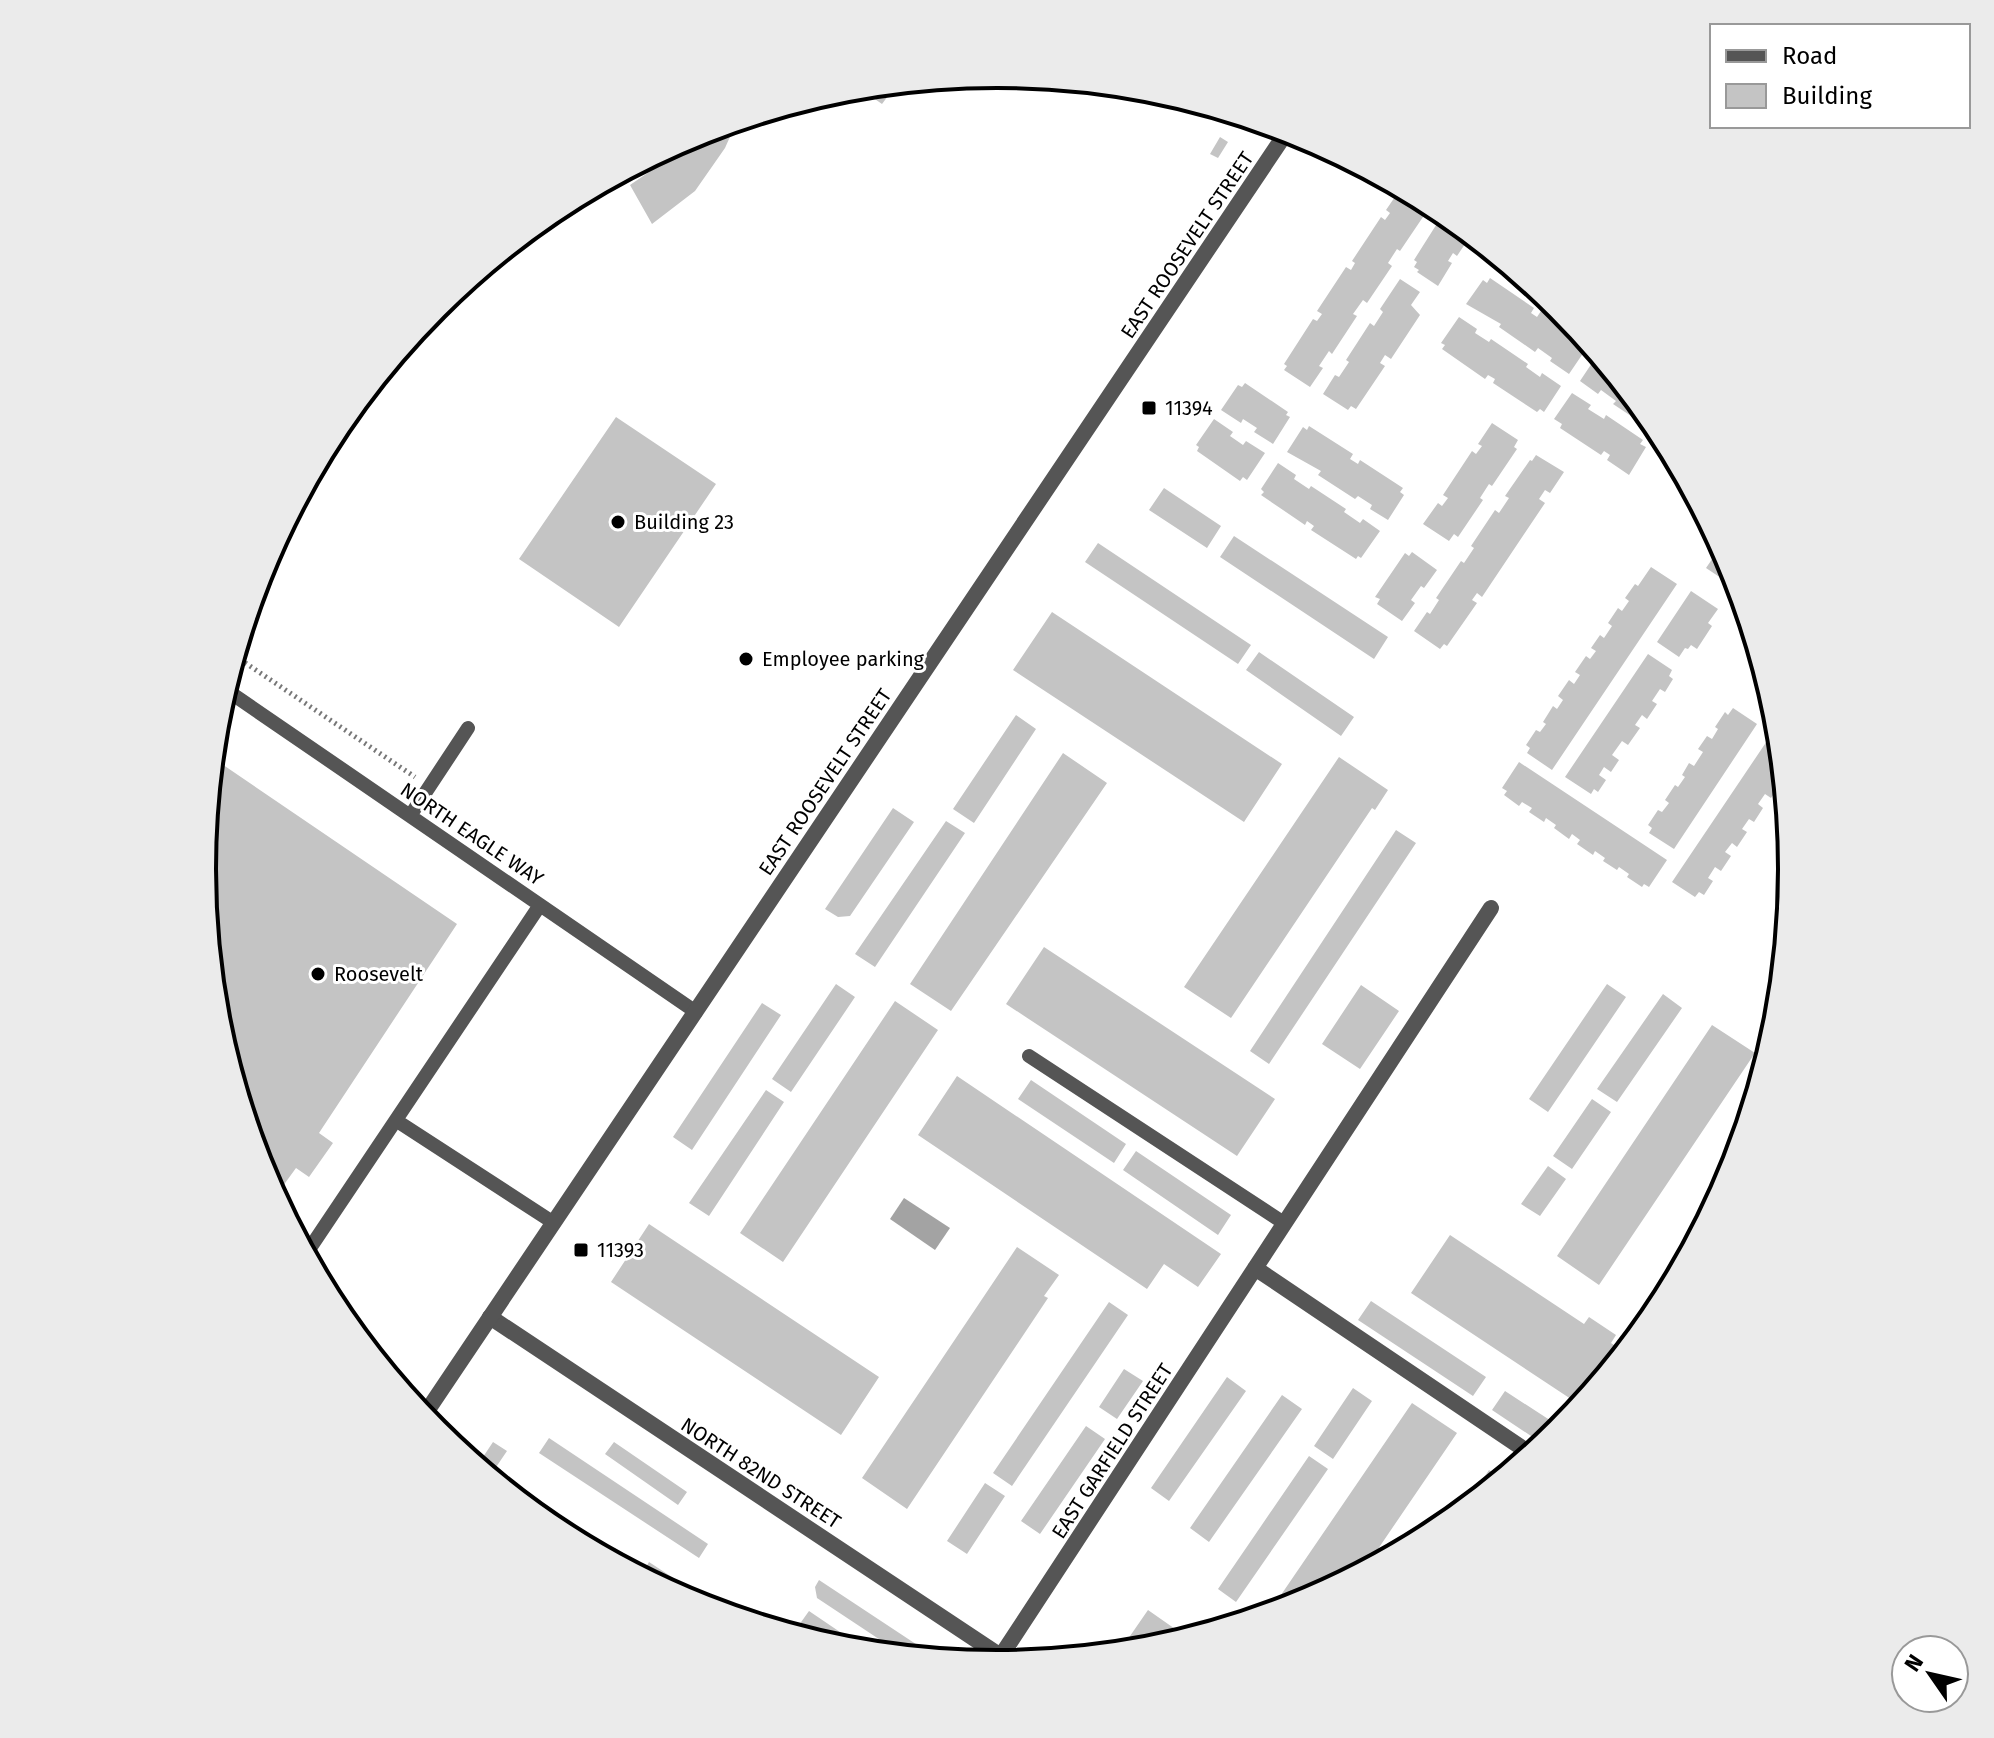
<svg xmlns="http://www.w3.org/2000/svg" width="1994" height="1738" viewBox="0 0 1994 1738" font-family="'Fira Sans',sans-serif">
<rect width="100%" height="100%" fill="#fff"/>
<!-- water -->
<path fill="#a3a3a3" d="M904,1198L950,1228L935,1250L890,1219Z"/>
<!-- building -->
<path fill="#c4c4c4" d="M897,84L882,104L859,88Z
M737,121L725,148L695,191L652,224L630,185L652,170L675,144L693,134Z
M1220,137L1228,142L1218,158L1210,154Z
M1401,188L1420,199L1418,204L1424,208L1422,212L1425,214L1400,251L1397,249L1388,263L1392,266L1367,303L1363,300L1353,314L1357,316L1332,354L1329,351L1319,366L1323,368L1310,387L1284,370L1287,366L1284,364L1313,319L1317,321L1322,314L1317,311L1346,267L1351,270L1355,263L1352,261L1381,217L1385,220L1390,213L1386,210Z
M1444,218L1471,235L1457,256L1453,253L1448,261L1452,263L1438,286L1417,272L1419,270L1414,267L1417,262L1414,260L1438,222L1440,224Z
M1490,278L1534,308L1531,313L1537,317L1541,311L1584,342L1581,346L1586,349L1569,374L1550,361L1552,358L1538,348L1535,352L1499,327L1501,324L1466,304L1483,280L1487,283Z
M1400,279L1420,292L1411,305L1420,315L1391,359L1385,355L1380,363L1385,366L1356,409L1351,406L1348,410L1323,394L1335,375L1339,377L1349,362L1346,360L1370,323L1374,326L1383,312L1380,309Z
M1459,317L1477,329L1475,333L1489,342L1491,339L1528,364L1526,367L1540,377L1542,373L1561,386L1544,412L1540,409L1537,412L1493,383L1495,379L1488,375L1485,379L1442,349L1445,345L1441,343Z
M1596,357L1601,358L1659,430L1651,425L1649,428L1613,404L1616,401L1601,390L1598,394L1580,381Z
M1245,383L1288,412L1286,415L1290,417L1273,444L1254,432L1257,428L1243,419L1241,423L1221,410L1238,385L1242,387Z
M1572,393L1591,405L1588,409L1604,419L1606,415L1643,440L1640,444L1646,447L1629,475L1607,460L1610,455L1604,451L1601,455L1560,428L1562,424L1554,419Z
M616,417L716,484L619,627L519,559Z
M1214,419L1233,432L1230,436L1243,445L1246,441L1265,453L1247,480L1243,477L1240,481L1197,451L1199,447L1196,445Z
M1492,423L1518,440L1514,447L1517,449L1492,486L1489,484L1480,498L1483,500L1458,537L1454,534L1449,541L1423,524L1438,503L1442,506L1448,498L1443,495L1472,451L1476,454L1482,446L1478,444Z
M1309,426L1353,454L1350,459L1358,464L1360,460L1403,488L1400,492L1404,495L1388,520L1370,509L1372,505L1358,496L1355,499L1318,475L1321,471L1287,452L1303,427L1307,430Z
M1536,455L1564,472L1550,493L1545,490L1539,499L1545,503L1482,597L1477,593L1472,600L1477,603L1447,646L1444,644L1440,649L1414,631L1427,612L1430,614L1439,600L1436,598L1461,561L1464,563L1474,548L1471,546L1495,510L1499,513L1509,498L1505,496L1530,460L1532,461Z
M1278,463L1296,475L1294,479L1309,489L1311,486L1346,509L1344,512L1360,523L1363,519L1380,531L1361,558L1358,556L1356,559L1311,530L1314,526L1307,521L1305,525L1261,495L1264,492L1261,489Z
M1164,488L1221,526L1207,548L1149,510Z
M1234,536L1388,637L1374,659L1220,557Z
M1098,543L1251,645L1238,664L1085,562Z
M1721,546L1732,565L1739,590L1706,568Z
M1412,552L1437,570L1424,588L1421,586L1411,600L1415,603L1402,621L1377,604L1380,599L1375,597L1405,553L1409,556Z
M1651,567L1677,584L1552,770L1527,753L1530,748L1526,745L1536,730L1540,732L1546,724L1543,722L1553,706L1557,709L1563,700L1558,696L1569,680L1574,684L1580,675L1575,672L1586,656L1590,659L1596,651L1591,648L1600,635L1604,638L1612,626L1608,623L1618,608L1622,611L1629,601L1625,598L1635,584L1638,586Z
M1691,591L1718,609L1708,623L1712,626L1697,649L1691,645L1688,649L1685,648L1679,657L1657,642Z
M1052,612L1282,764L1244,822L1013,670Z
M1259,652L1354,717L1341,736L1246,670Z
M1648,654L1672,670L1669,676L1673,679L1665,692L1660,689L1652,701L1657,704L1647,719L1642,715L1635,725L1640,728L1628,745L1622,741L1612,755L1619,760L1611,772L1604,767L1599,775L1606,780L1598,792L1594,789L1591,794L1565,777Z
M1733,708L1757,724L1674,849L1649,833L1652,828L1648,825L1658,810L1662,812L1669,803L1665,800L1675,785L1678,787L1685,777L1682,775L1689,763L1694,766L1703,752L1698,749L1707,736L1712,739L1718,729L1715,727L1725,712L1728,715Z
M1016,715L1036,729L974,823L953,809Z
M1771,735L1779,741L1782,772L1775,779L1781,783L1771,798L1765,794L1758,804L1763,808L1754,822L1749,819L1742,829L1747,832L1737,847L1732,843L1725,852L1731,856L1721,871L1715,867L1708,878L1713,881L1704,895L1699,892L1695,897L1672,882Z
M1063,753L1107,783L951,1011L910,984Z
M1339,757L1388,790L1375,810L1372,808L1231,1018L1184,987Z
M213,758L457,924L319,1133L333,1143L309,1177L296,1168L275,1197L262,1173L217,1024L202,869Z
M1519,762L1667,860L1649,887L1644,884L1642,887L1627,877L1629,874L1619,867L1617,870L1603,861L1605,858L1595,851L1593,855L1577,844L1580,840L1572,834L1569,839L1554,828L1556,825L1546,818L1544,822L1529,812L1532,808L1522,802L1519,806L1504,795L1507,791L1502,788Z
M893,808L914,822L850,916L838,917L825,909Z
M946,821L965,833L875,967L855,954Z
M1396,830L1416,843L1269,1064L1250,1051Z
M1044,947L1275,1099L1237,1156L1006,1004Z
M836,984L855,997L791,1092L772,1079Z
M1607,984L1626,997L1548,1112L1529,1099Z
M1361,985L1399,1011L1360,1069L1322,1044Z
M1663,994L1682,1008L1617,1102L1597,1089Z
M895,1001L938,1030L783,1262L740,1233Z
M762,1003L781,1015L692,1150L673,1137Z
M1712,1025L1755,1053L1599,1285L1557,1256Z
M957,1076L1221,1254L1198,1287L1164,1264L1147,1289L918,1135Z
M1031,1080L1126,1144L1114,1163L1018,1099Z
M766,1090L784,1102L709,1216L689,1203Z
M1592,1099L1611,1112L1572,1169L1553,1156Z
M1136,1151L1231,1215L1218,1235L1123,1170Z
M1548,1166L1566,1179L1540,1216L1521,1204Z
M649,1224L879,1377L841,1435L611,1282Z
M1450,1235L1584,1324L1589,1317L1616,1335L1611,1343L1624,1352L1580,1405L1411,1293Z
M1017,1247L1059,1275L1044,1296L1048,1298L907,1509L862,1478Z
M1371,1301L1486,1377L1473,1396L1358,1320Z
M1109,1302L1128,1315L1012,1486L993,1473Z
M1124,1369L1143,1381L1117,1419L1099,1407Z
M1227,1377L1246,1391L1169,1501L1151,1488Z
M1353,1388L1372,1401L1333,1459L1314,1446Z
M1505,1391L1562,1428L1543,1444L1492,1410Z
M1282,1395L1302,1409L1209,1542L1190,1528Z
M1412,1403L1457,1433L1363,1571L1301,1604L1268,1614Z
M1086,1426L1105,1439L1040,1534L1021,1521Z
M549,1438L708,1544L699,1558L539,1453Z
M493,1442L507,1451L490,1476L477,1466Z
M614,1442L687,1492L678,1505L605,1454Z
M1309,1456L1328,1469L1236,1602L1218,1589Z
M1489,1470L1501,1479L1464,1509H1463Z
M985,1483L1005,1496L967,1554L947,1541Z
M649,1562L696,1593L690,1602L641,1576Z
M819,1580L937,1658L903,1655L817,1598L815,1587Z
M1148,1610L1188,1638L1152,1649L1119,1652Z
M809,1611L868,1651L829,1645L799,1625Z"/>
<g fill="none" stroke-linecap="round" stroke-linejoin="round">
<!-- path -->
<path stroke="#777" stroke-width="5" stroke-dasharray="2 4" stroke-linecap="butt" d="M235,656L415,777"/>
<!-- service -->
<path stroke="#555" stroke-width="14" d="M225,689L696,1012
M410,816L468,728
M1029,1056L1284,1223
M397,1121L554,1223
M306,1254L540,905"/>
<!-- minor -->
<path stroke="#555" stroke-width="16" d="M1255,1268L1531,1454
M490,1317L1011,1663
M1001,1656L1491,908"/>
<!-- tertiary -->
<path stroke="#555" stroke-width="16" d="M423,1417L1288,130"/>
</g>
<!-- markers -->
<g fill="#000" stroke="#fff" stroke-width="3">
<rect x="1141" y="400" width="16" height="16" rx="4"/>
<circle cx="618" cy="522" r="8"/>
<circle cx="746" cy="659" r="8"/>
<circle cx="318" cy="974" r="8"/>
<rect x="573" y="1242" width="16" height="16" rx="4"/>
</g>
<g text-anchor="middle" stroke-width="6" stroke-linejoin="round" paint-order="stroke">
<!-- street labels -->
<g font-size="20" fill="#000" stroke="#fff">
<text transform="translate(1187 245) rotate(-56)" y="7">EAST ROOSEVELT STREET</text>
<text transform="translate(825 782) rotate(-56)" y="7">EAST ROOSEVELT STREET</text>
<text transform="translate(472 834) rotate(34)" y="7">NORTH EAGLE WAY</text>
<text transform="translate(1112 1451) rotate(-57)" y="7">EAST GARFIELD STREET</text>
<text transform="translate(761 1473) rotate(33)" y="7">NORTH 82ND STREET</text>
</g>
<!-- poi labels -->
<g font-size="20" fill="#000" stroke="#fff" text-anchor="start">
<text x="1165" y="415">11394</text>
<text x="634" y="529">Building 23</text>
<text x="762" y="666">Employee parking</text>
<text x="334" y="981">Roosevelt</text>
<text x="597" y="1257">11393</text>
</g>
</g>
<!-- crop -->
<path d="M0 0H1994V1738H0ZM216 869a781 781 0 1 1 1562 0a781 781 0 1 1-1562 0Z" fill="#ebebeb" fill-rule="evenodd"/>
<path fill="none" stroke="#000" stroke-width="4" d="M216 869a781 781 0 1 1 1562 0a781 781 0 1 1-1562 0Z"/>
<!-- legend -->
<rect x="1710" y="24" width="260" height="104" fill="#ffffff" stroke="#999999" stroke-width="2"/>
<rect x="1726" y="50" width="40" height="12" fill="#555555" stroke="#999999" stroke-width="2"/>
<text x="1782" y="64" font-size="24" fill="#000000">Road</text>
<rect x="1726" y="84" width="40" height="24" fill="#c4c4c4" stroke="#999999" stroke-width="2"/>
<text x="1782" y="104" font-size="24" fill="#000000">Building</text>
<!-- north arrow -->
<g transform="translate(1930 1674) rotate(304)"><circle r="38" fill="#ffffff" stroke="#999999" stroke-width="2"/>
<path d="M0-6L14 30L0 20L-14 30Z" fill="#000000"/>
<text y="-12" font-size="22" font-weight="bold" text-anchor="middle" fill="#000000">N</text>
</g>
</svg>
